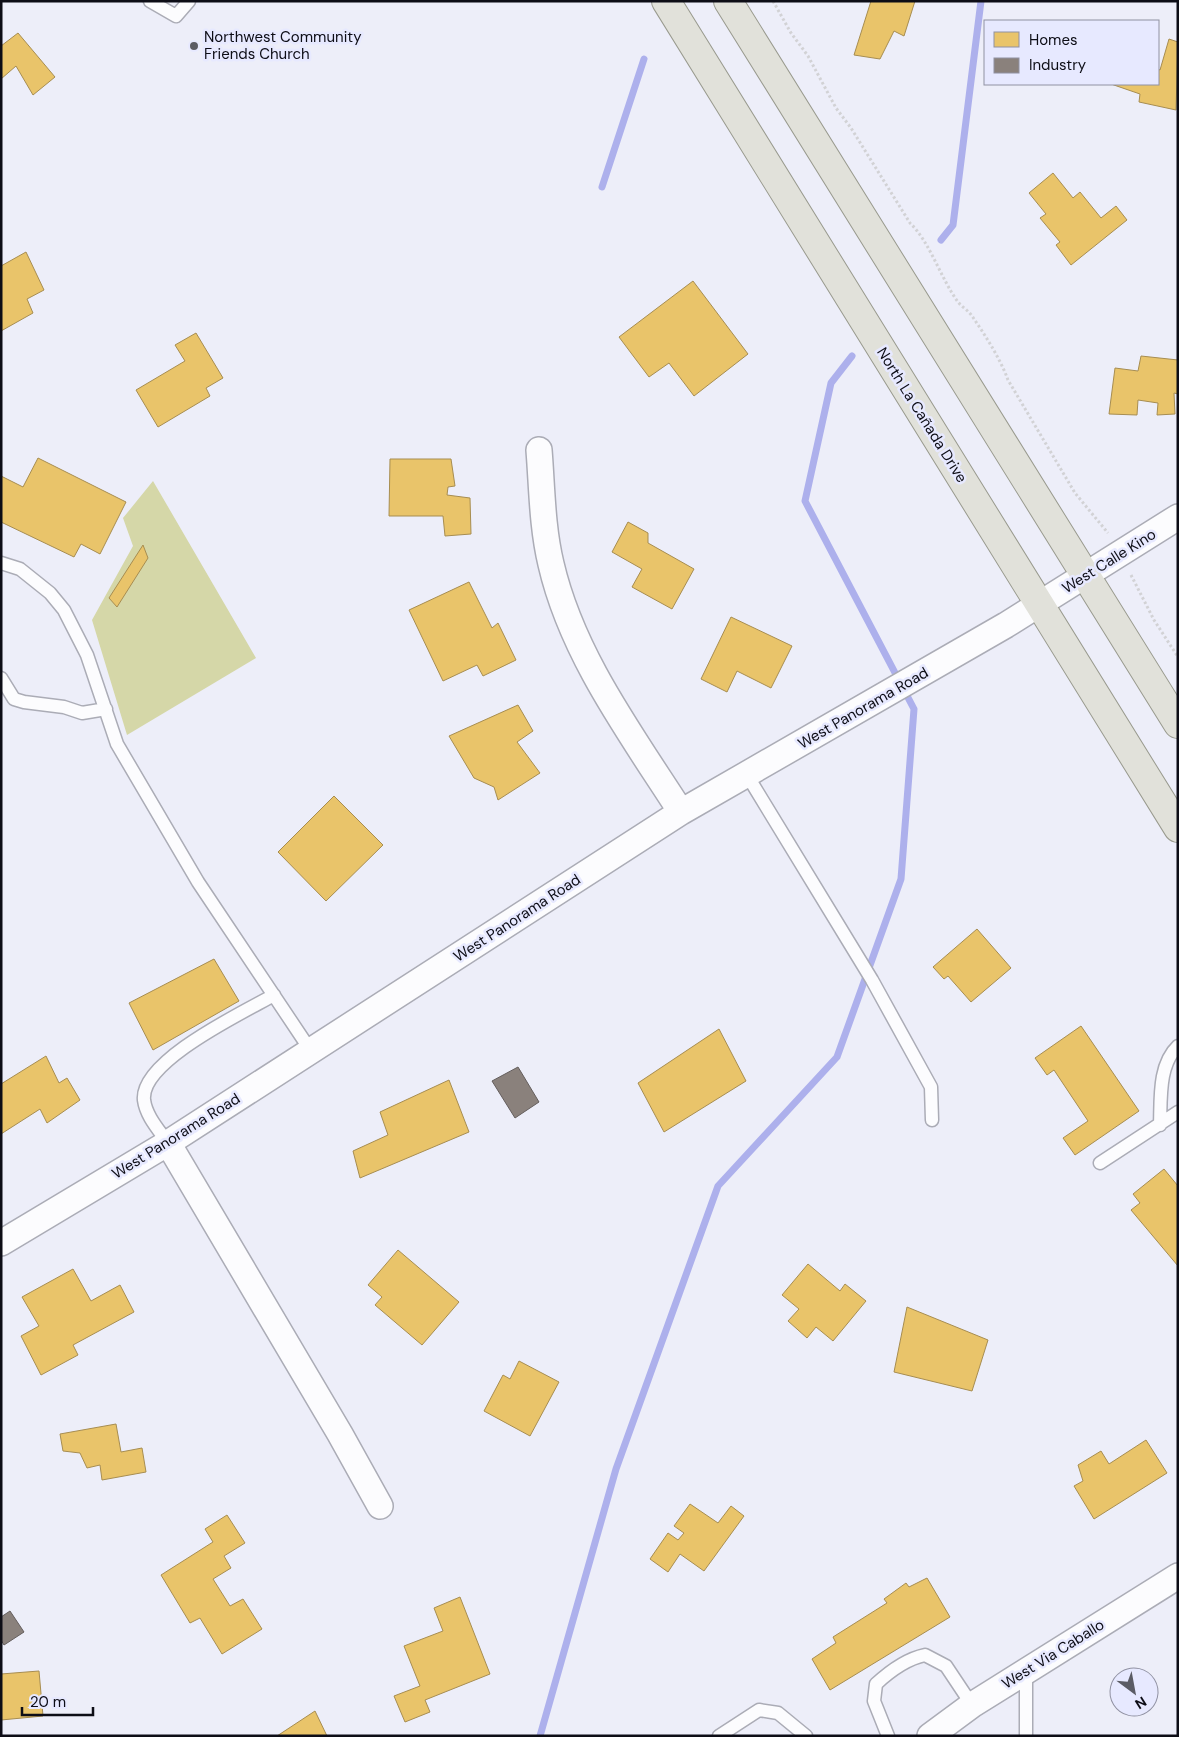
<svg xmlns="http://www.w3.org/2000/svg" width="1179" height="1737" viewBox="0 0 1179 1737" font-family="'DM Sans',sans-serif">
<rect width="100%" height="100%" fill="#edeef9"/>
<!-- pitch -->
<path fill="#d5d7a8" d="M153,481L256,658L127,735L92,620L133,546L123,518Z"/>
<!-- homes -->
<path fill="#e9c46a" stroke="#a78d51" d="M871,1H915L904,36L894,31L880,59L854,55Z
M18,33L55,77L33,95L16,66L1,79V46Z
M1169,39L1178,42L1176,110L1139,102L1140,94L1111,84H1158V69L1160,70Z
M1053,173L1073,198L1080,192L1101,218L1116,206L1127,220L1071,265L1056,245L1060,242L1040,218L1046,214L1029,193Z
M26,252L44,290L27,299L33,313L1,331V266Z
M693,281L748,354L694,396L669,363L649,377L619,337Z
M196,333L223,378L206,388L210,396L158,427L136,390L185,361L175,345Z
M1141,356L1178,360V394L1174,393L1175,414L1157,415L1158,403L1138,400L1137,415L1109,414L1115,368L1138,371Z
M38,458L126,502L100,554L81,544L74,557L1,522V476L23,487Z
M390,459H451L455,486L448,487L447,495L470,498L471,534L445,536L443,516H389Z
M628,522L648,533V543L694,569L672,609L632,587L642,569L612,552Z
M143,545L148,558L117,607L109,598Z
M469,582L492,628L498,623L516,660L483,676L477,665L443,681L409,610Z
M731,617L792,646L771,688L737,671L727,692L701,679Z
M518,705L533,731L517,742L540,773L498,800L494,787L474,778L449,736Z
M334,796L383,845L326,901L278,852Z
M977,929L1011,968L971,1002L948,976L944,979L933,967Z
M214,959L239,1001L153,1050L129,1003Z
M1081,1026L1139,1111L1075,1155L1063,1138L1088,1121L1054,1070L1047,1075L1035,1058Z
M719,1029L746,1081L664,1132L638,1083Z
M46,1056L59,1083L67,1078L80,1100L47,1123L40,1109L1,1134V1084Z
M449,1080L469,1132L360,1178L353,1151L388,1135L380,1112Z
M1164,1169L1178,1186V1266L1131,1210L1140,1203L1133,1194Z
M398,1250L459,1302L422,1345L375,1305L382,1297L368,1285Z
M808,1264L840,1291L845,1284L866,1301L833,1341L816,1327L807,1338L788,1321L799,1309L782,1295Z
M73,1269L91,1301L120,1285L134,1312L73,1345L78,1355L41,1375L21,1336L39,1326L22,1297Z
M907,1307L988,1340L972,1391L894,1372Z
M519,1361L559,1382L530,1436L484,1411L503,1375L510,1379Z
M116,1424L121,1452L142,1448L146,1472L102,1480L100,1465L87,1468L80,1453L63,1451L60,1434Z
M1146,1440L1167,1473L1094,1519L1074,1486L1083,1481L1078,1465L1101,1451L1109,1464Z
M690,1504L718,1523L731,1506L744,1516L704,1571L680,1554L668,1572L650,1559L668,1533L678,1540L684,1533L674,1526Z
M227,1515L245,1543L224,1556L231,1568L213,1579L230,1606L243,1599L262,1629L222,1654L200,1618L190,1623L161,1575L213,1542L205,1529Z
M927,1578L950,1617L830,1690L812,1659L836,1643L833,1637L887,1603L884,1599L906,1583L909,1587Z
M460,1597L490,1674L425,1700L430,1712L405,1722L394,1696L420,1686L404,1646L443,1631L434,1608Z
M39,1671L43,1716L1,1720V1674Z
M315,1711L327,1736H277Z"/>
<!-- industry -->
<path fill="#8a817c" stroke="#645e5d" d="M518,1067L539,1102L515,1118L492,1081Z
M10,1611L24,1632L4,1645L1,1640V1617Z"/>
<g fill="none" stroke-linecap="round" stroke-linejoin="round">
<!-- stream -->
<path stroke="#adb0ec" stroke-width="7" d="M602,187L644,59
M941,240L953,225L981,1
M540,1736L616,1469L718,1186L837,1057L901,879L914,709L805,501L831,383L852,356"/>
<!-- lane casing -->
<g stroke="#abacb6" stroke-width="15">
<path id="lane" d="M150,1L176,16L189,1
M1,563L20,569L50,593L64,610L87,655L117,744L198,882L311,1051
M1,678L14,699L24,702L64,707L82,713L106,709
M747,775L872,980L931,1087L932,1120
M1160,1125C1161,1099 1158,1065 1178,1046
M168,1143C159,1130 146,1116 144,1100C140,1061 244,1012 274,995
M1100,1163L1178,1112
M719,1736L759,1710L778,1713L806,1736
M888,1736L874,1701L876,1684C890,1671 906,1659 925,1655L946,1666L972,1705
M1026,1736V1671"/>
</g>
<!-- street casing -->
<g stroke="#abacb6" stroke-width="28">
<path id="street" d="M539,450C542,487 542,527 551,564C572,655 631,734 681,812
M168,1143L340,1434L380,1506
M1,1243L168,1143L681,812L1006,625L1178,517
M930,1736L972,1705L1178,1576"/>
</g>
<!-- primary casing -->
<g stroke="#999a8e" stroke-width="30">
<path id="primary" d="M666,1L1178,828
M728,1L1178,724"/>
</g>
<!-- path -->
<path stroke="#d2d2d5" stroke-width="3" stroke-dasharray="2.5 2.5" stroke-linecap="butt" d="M773,1L791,33L808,56L836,108L851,128L910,223C930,242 941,279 958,302C962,307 968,310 972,316C985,335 1000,358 1008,380L1075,493L1108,533
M1131,575L1154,620L1178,657"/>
<!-- lane -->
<use href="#lane" stroke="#fcfcfe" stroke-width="12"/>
<!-- street -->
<use href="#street" stroke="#fcfcfe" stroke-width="25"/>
<!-- primary -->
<use href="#primary" stroke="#e1e1da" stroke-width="28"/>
</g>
<!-- markers -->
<circle fill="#5b5c65" stroke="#e7e9ff" stroke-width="2" cx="194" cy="46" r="5"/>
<g text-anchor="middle" stroke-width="5" stroke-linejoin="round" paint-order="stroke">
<!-- poi labels -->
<g font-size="15" fill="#0d0d16" stroke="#e7e9ff" text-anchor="start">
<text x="204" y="42">Northwest Community<tspan x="204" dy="17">Friends Church</tspan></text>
</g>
<!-- street labels -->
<g font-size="15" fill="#0d0d16" stroke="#e7e9ff">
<text transform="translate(922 415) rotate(58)" y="5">North La Cañada Drive</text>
<text transform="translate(1109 561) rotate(-32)" y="5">West Calle Kino</text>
<text transform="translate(863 708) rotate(-30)" y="5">West Panorama Road</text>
<text transform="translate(517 918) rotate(-33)" y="5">West Panorama Road</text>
<text transform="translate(176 1136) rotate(-32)" y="5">West Panorama Road</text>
<text transform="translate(1053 1654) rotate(-32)" y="5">West Via Caballo</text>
</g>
</g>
<!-- border -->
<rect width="1179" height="1737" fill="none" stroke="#0d0d16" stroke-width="5"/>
<!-- legend -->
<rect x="984" y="20" width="175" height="65" fill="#e7e9ff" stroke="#9091a2"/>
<rect x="994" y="32" width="25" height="15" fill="#e9c46a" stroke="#9091a2"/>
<text x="1029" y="45" font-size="15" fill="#0d0d16">Homes</text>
<rect x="994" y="58" width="25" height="15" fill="#8a817c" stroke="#9091a2"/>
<text x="1029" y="70" font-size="15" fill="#0d0d16">Industry</text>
<!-- north arrow -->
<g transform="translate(1134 1692) rotate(148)"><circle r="24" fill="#e7e9ff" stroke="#9091a2"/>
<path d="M0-4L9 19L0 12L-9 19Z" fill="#5b5c65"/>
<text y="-8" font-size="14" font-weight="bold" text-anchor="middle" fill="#0d0d16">N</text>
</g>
<!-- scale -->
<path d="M22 1707v8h71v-8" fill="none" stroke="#0d0d16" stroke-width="2.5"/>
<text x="30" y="1707" font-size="15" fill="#0d0d16" stroke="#e7e9ff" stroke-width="4" paint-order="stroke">20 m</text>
</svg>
